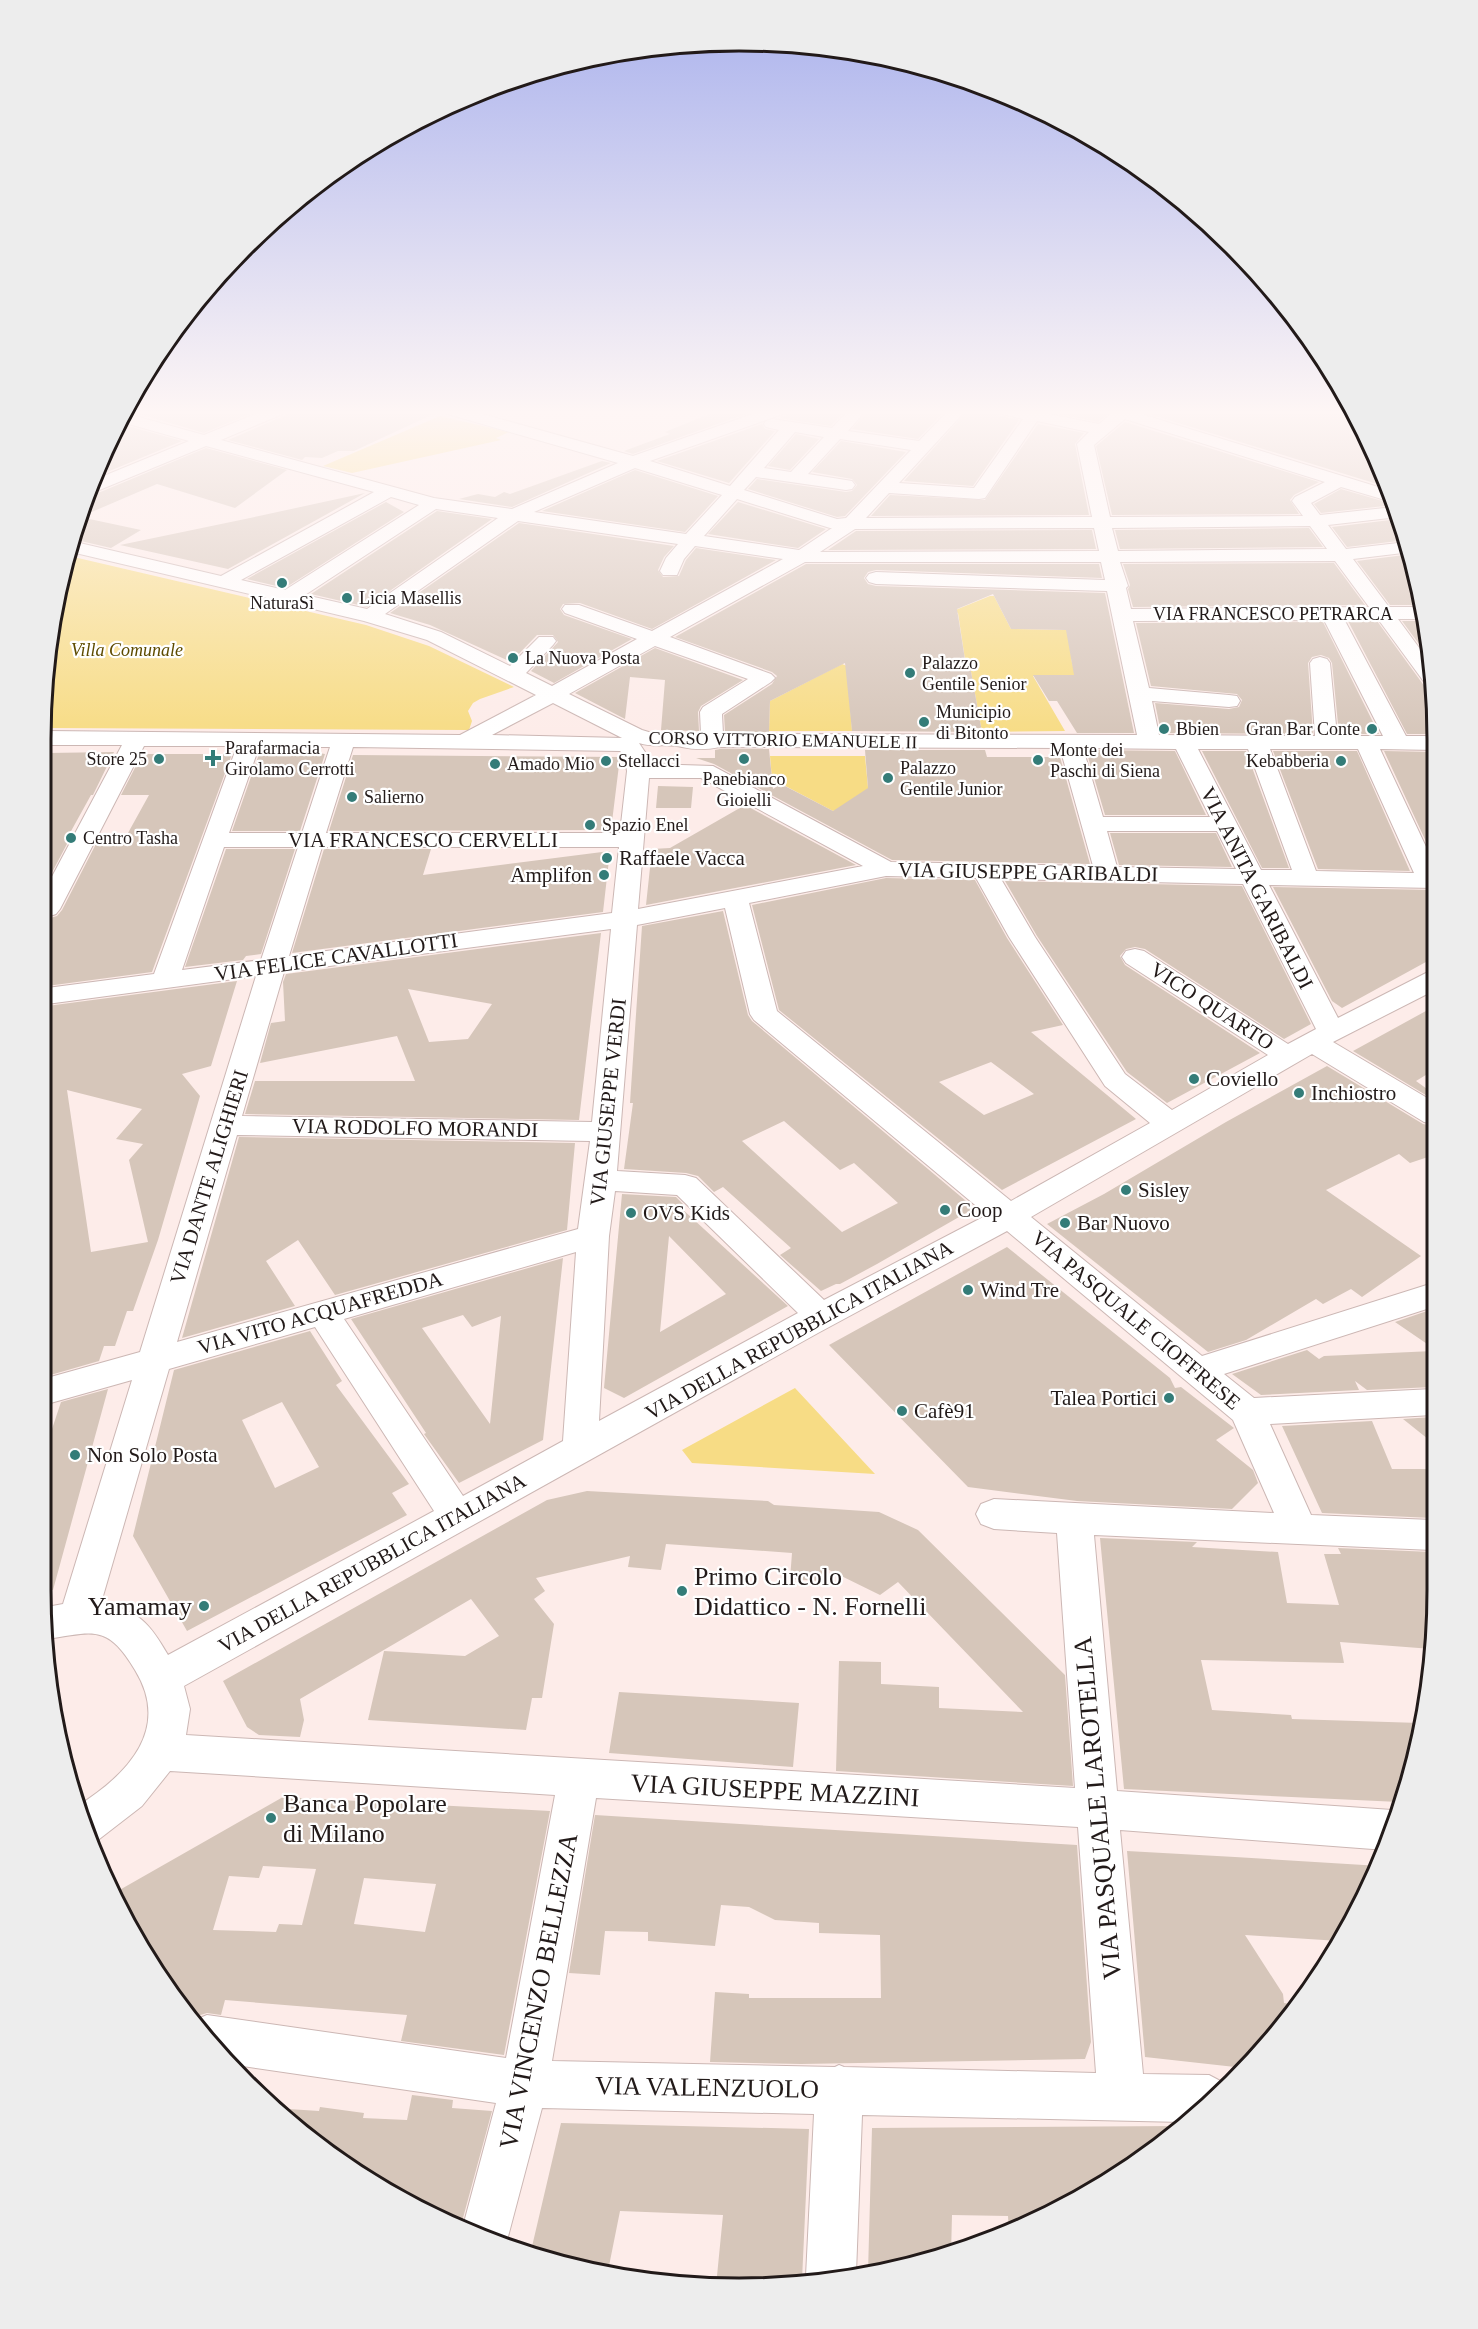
<svg xmlns="http://www.w3.org/2000/svg" width="1478" height="2329" viewBox="0 0 1478 2329" font-family="'Times New Roman',serif">
<rect width="100%" height="100%" fill="#fdece9"/>
<!-- green -->
<path fill="#f7dc85" d="M440,416L509,432L496,438L501,440L352,473L323,466Z
M65,555L366,625L429,646L514,687L480,699L473,703L468,711L472,721L469,730L47,728V647Z
M990,596H994L1011,629L1068,630L1072,663L1076,675L1033,676L1065,731L982,732L970,666H966L958,613L953,611Z
M842,664L847,666L852,731H769L770,701Z
M770,756H865L869,798L833,811L772,779Z
M795,1388L875,1474L692,1463L682,1450Z"/>
<!-- building -->
<path fill="#d6c6ba" fill-rule="evenodd" d="M126,410H259L204,433Z
M289,410H440V411L354,451H338L322,458L305,457L302,460L228,440L286,415Z
M719,410H757L633,454L624,451L670,434L665,432Z
M790,410H846L831,426L779,418L787,415Z
M868,410H946L918,439L852,429Z
M968,410H994L997,415L1019,420L973,486L904,481Z
M1039,410H1113L1098,422Z
M1173,410H1308L1312,413L1353,410L1363,427L1349,433L1371,446L1387,487L1149,414Z
M1125,422L1319,482L1294,495L1290,500L1299,514L1112,515L1096,446Z
M117,423L182,441L95,477Z
M762,424L765,429L775,431L729,483L657,461Z
M1038,424L1084,433L1075,444L1089,515L871,516L890,495L985,500Z
M796,434L819,439L790,470L768,466Z
M841,441L906,452L845,516L837,517L748,489L757,479L846,492L852,491L857,485L852,479L812,472Z
M206,448L287,470L235,508L157,484L80,517L141,530L111,548L72,539L88,494L98,493Z
M602,461L611,463L512,507L459,499L478,494L495,497L504,492L510,494Z
M635,470L718,496L685,532L542,511Z
M1341,489L1393,504L1394,505L1321,513L1314,504Z
M365,493L228,569L120,545L259,516Z
M386,502L404,512L285,588L247,579Z
M738,502L826,529L798,548L708,534Z
M437,511L492,519L367,607L311,594Z
M1399,519L1407,540L1347,547L1332,527Z
M519,523L674,546L664,557L658,570L663,577L679,576L686,560L696,548L776,560L652,629L580,603L563,604L560,609L564,615L632,639L554,683L531,671L558,642L553,635H537L511,662L430,625L390,613Z
M1309,528L1323,547L1120,549L1115,530Z
M1092,530L1096,549L828,550L856,531Z
M1412,554L1421,605H1390L1357,561Z
M1334,563L1365,605L1133,607L1128,589L1130,585L1123,564Z
M806,564H1099L1102,578L876,570L868,572L864,578L868,584L876,586L1105,593L1134,733H1077L1057,701H1049L1033,675H1074L1066,630L1011,629L993,594L957,609L966,666H970L982,732L852,731L845,663L770,701L769,732H725L724,715L772,684L777,676L772,672L675,637Z
M1348,621H1377L1425,687L1435,690L1436,734H1407Z
M1402,621H1424L1430,659Z
M1323,622L1379,734H1339L1332,663L1329,658L1321,655L1312,657L1308,663L1313,734L1161,733L1155,703L1229,709L1239,707L1242,700L1237,694L1151,686L1136,623Z
M655,648L743,680L701,706L698,712L699,731L661,730L665,680L630,677L625,719L575,693Z
M720,749H769L773,789L781,784L833,811L868,788L865,750H985L987,757H1060L1090,864L892,860L714,764L696,758H715V750Z
M1089,750L1175,751L1206,815H1105L1088,757H1093Z
M1202,751H1246L1289,868H1262Z
M1273,751H1357L1410,871L1318,869Z
M1384,751L1436,752L1435,861Z
M114,752L93,795H91L65,842H68L47,882V753Z
M319,753L325,754L300,831H232L259,754Z
M142,754H232L152,972L47,986V919L57,916L62,910L97,842H123L149,795H121Z
M353,755L620,757L611,830L329,831Z
M658,786L693,787L691,808H656Z
M745,805L856,865L646,905L652,849L670,848Z
M1110,833H1216L1232,867L1119,865Z
M226,849H295L261,954L246,956L243,960L185,967Z
M324,849H431L423,875L610,851L603,912L292,953Z
M886,878L975,880L1007,938L1063,1025L1031,1032L1136,1119L1002,1190L779,1010L752,905ZM991,1062L1034,1094L984,1115L939,1082Z
M1005,881L1242,886L1311,1024L1284,1039L1145,949L1135,947L1126,949L1120,956L1125,965L1260,1053L1167,1103L1127,1072L1037,936Z
M1273,887L1435,890V957L1342,1008L1332,1001Z
M723,911L748,1015L752,1021L972,1206L970,1207L973,1209L877,1264L840,1284H836L821,1291L780,1255L791,1248L723,1187L714,1192L698,1176L686,1173L624,1169L633,1103H630L642,926ZM784,1121L840,1170L854,1163L898,1203L842,1232L742,1141Z
M601,933L579,1120L245,1114L255,1081H415L397,1036L260,1063L271,1023L285,1021L283,982L286,974ZM408,989L492,1004L468,1039L429,1042Z
M237,981L211,1066L182,1074L200,1096L158,1240L133,1311H127L115,1346H104L99,1361L47,1376V1006ZM67,1090L142,1109L116,1139L143,1144L129,1160L148,1242L91,1252Z
M1435,1006L1434,1070L1416,1081L1434,1094V1100L1353,1051Z
M1327,1066L1423,1124L1434,1126V1155L1410,1163L1399,1154L1326,1190L1421,1256L1362,1297L1351,1289L1323,1304L1316,1299L1246,1340L1208,1352L1047,1224L1104,1194L1226,1122Z
M239,1137L575,1143L567,1230L335,1295L298,1240L266,1261L295,1306L182,1338Z
M622,1194L676,1197L684,1205L680,1207L788,1306L624,1398L604,1388ZM669,1236L726,1294L660,1332Z
M1007,1247L1170,1378L1175,1388L1181,1387L1234,1428L1216,1440L1253,1470L1258,1483L1232,1509L1077,1501L968,1487L829,1345Z
M563,1258L543,1440L459,1483L424,1434L426,1433L351,1319ZM463,1315L472,1327L501,1316L490,1424L422,1328Z
M1433,1309V1348L1395,1322L1427,1311Z
M310,1331L342,1381L336,1385L409,1484L392,1493L407,1515L187,1631L133,1536L174,1370ZM282,1402L319,1467L275,1488L242,1420Z
M1307,1350L1319,1359L1324,1356L1433,1351V1387L1367,1390L1355,1381L1359,1390L1261,1395L1232,1374Z
M108,1389L53,1590L47,1589V1439L49,1438L61,1402Z
M1433,1417V1443L1403,1419Z
M1372,1421L1392,1469H1433L1432,1518L1322,1513L1282,1426Z
M587,1491L768,1501L774,1505L879,1512L918,1530L1065,1675L1073,1786L836,1771L839,1661L881,1662V1684L939,1687V1708L1023,1712L898,1582L880,1595L823,1567L822,1581L790,1579L792,1553L666,1544L661,1570L628,1567L630,1556L536,1578L545,1591L534,1599L554,1624L542,1698H532L526,1730L368,1720L384,1651L465,1656L499,1636L471,1599L300,1699L304,1720L300,1737L259,1735L247,1727L223,1681L547,1500Z
M1100,1538L1197,1542L1192,1547L1278,1552L1287,1603L1339,1605L1324,1554H1341L1338,1548L1432,1552V1649L1340,1642L1344,1663L1201,1660L1212,1710L1291,1715L1292,1719L1420,1723L1399,1802L1124,1789Z
M619,1692L799,1703L793,1767L609,1753Z
M283,1797L550,1811L504,2055L401,2041L407,2015L225,2000L221,2015L207,2013L191,2018L158,1978L116,1892ZM263,1866L316,1869L302,1925L279,1924L276,1932L213,1930L229,1876L259,1878ZM364,1878L436,1884L425,1932L354,1924Z
M595,1815L1077,1845L1091,2042L1085,2059L801,2064L710,2062L715,1992L749,1994V1998H881L880,1935L819,1933V1923L775,1920L749,1907L721,1905L715,1946L648,1941V1932L605,1931L600,1975L569,1973Z
M1127,1851L1235,1857L1380,1866L1339,1941L1245,1935L1283,1994L1284,2003L1299,2005L1264,2050L1244,2068L1145,2057Z
M412,2095L453,2100L452,2108L492,2111L460,2229L430,2216L314,2144L273,2108L319,2111L320,2107L364,2113L363,2118L407,2120Z
M561,2123L809,2129L802,2280L739,2288L716,2286L723,2215L620,2211L607,2276L530,2255Z
M1179,2126L1127,2171L1009,2234L1008,2216L952,2215L951,2254L920,2265L868,2272L872,2128Z"/>
<g fill="none" stroke-linecap="round" stroke-linejoin="round">
<!-- minor casing -->
<g stroke="#ccb7b4" stroke-width="2">
<path id="minor" d="M265,410H287L285,413L221,440L434,498L512,509L618,463L444,413L442,410H468L633,456L764,410H788L786,413L650,461L730,486L779,430L766,427L764,424L766,421L772,419L832,428L849,410H866L848,431L919,441L949,410H966L899,483L974,488L1023,419L998,413L996,410H1028L1099,424L1116,410H1152L1144,415L1388,490L1392,502L1341,487L1311,503L1320,515L1394,507L1398,517L1328,525L1346,549L1407,542L1411,552L1353,559L1389,607H1422L1424,619H1398L1431,664L1435,688L1427,686L1378,619H1344L1406,736H1436V750L1380,749L1435,866V888L1269,885L1338,1018L1426,973L1435,971V990L1333,1042L1434,1102V1124L1424,1122L1312,1054L1031,1217L1202,1356L1433,1283V1307L1224,1374L1254,1398L1433,1389V1415L1270,1424L1311,1515L1432,1520V1550L1094,1535L1117,1791L1392,1810L1396,1812L1386,1850L1120,1830L1143,2074L1209,2075L1226,2084L1183,2122L862,2115L856,2273L807,2279L806,2276L814,2114L542,2108L505,2248L462,2230L496,2103L229,2064L193,2021L207,2015L506,2058L555,1795L170,1771L142,1806L98,1840L91,1843L76,1807C126,1776 172,1730 135,1670C107,1624 95,1632 47,1639V1607L63,1604L132,1380L47,1404V1378L140,1352L256,976L47,1004V988L154,974L237,746H144L60,909L56,914L47,917V886L122,745H47V731L460,735L536,695L427,640L364,621L67,551L71,541L221,576L374,492L206,446L97,491L89,492L94,480L189,441L118,421L124,413L204,435ZM1125,419L1325,482L1295,497L1292,501L1303,516L1110,517L1094,445ZM1037,421L1089,432L1077,444L1092,517L866,518L889,493L979,499L985,498ZM795,432L824,437L791,472L764,468ZM840,439L911,450L846,518L837,519L744,490L756,477L846,490L852,489L855,485L852,481L808,474ZM635,468L722,495L686,534L534,512ZM391,497L419,505L285,590L241,580ZM737,499L830,528H832L799,550L704,536ZM436,509L498,518L367,609L305,595ZM518,521L678,544L666,558L660,571L663,575H677L684,559L695,546L783,559L652,631L579,605H565L562,609L565,613L637,639L552,686L526,673L553,645L556,641L553,637H539L510,666L441,632L385,614ZM1310,526L1327,549L1118,551L1112,528ZM1094,528L1099,551L820,552L855,529ZM1335,561L1369,607L1131,609L1126,588L1128,586L1120,562ZM805,562H1101L1105,580L876,572L869,574L866,578L869,582L876,584L1107,591L1137,735L723,734L722,714L771,682L775,678L771,674L670,637ZM1324,620L1383,736H1337L1330,663L1327,659L1320,657L1313,659L1310,663L1315,736L1159,735L1152,701L1229,707L1237,706L1240,701L1237,696L1229,695L1149,688L1133,621ZM655,646L748,679L703,707L700,712L701,734L652,733L642,730L569,694ZM553,703L622,738L492,735ZM639,743C653,748 668,743 682,747C695,750 706,750 720,747L1060,748L1093,866L891,862L713,766L649,764L647,755ZM259,747H330L302,833H229ZM353,747L620,751L624,755L627,771L620,833H326ZM1083,748L1176,749L1210,817H1103ZM1198,749H1248L1292,870H1261ZM1270,749H1358L1414,873L1316,871ZM649,778H701L863,866L638,909ZM1107,831H1217L1236,869L1117,867ZM224,847H298L261,960L182,970ZM322,847H619L612,913L289,956ZM886,876L976,878L1009,937L1105,1086L1150,1123L1011,1201L777,1011L749,903ZM1001,879L1243,884L1316,1029L1288,1044L1144,951L1135,949L1126,951L1122,957L1126,963L1268,1055L1172,1110L1125,1074L1035,937ZM725,908L750,1014L754,1020L987,1215L824,1300L696,1178L685,1175L617,1171L637,925ZM611,929L592,1122L242,1116L284,972ZM237,1135L590,1141L578,1229L177,1342ZM615,1191L677,1195L798,1313L599,1421L609,1236ZM1007,1231L1233,1420L1274,1513L994,1499L981,1504L976,1514L981,1524L994,1529L1057,1533L1075,1788L186,1735L190,1709L184,1686L818,1333ZM576,1252L563,1441L463,1496L344,1319ZM315,1327L434,1511L168,1655C150,1624 139,1610 101,1603L169,1369ZM596,1798L1078,1827L1096,2073L844,2067L839,2065L835,2067L552,2061Z"/>
</g>
<!-- minor -->
<use href="#minor" fill="#fff" fill-rule="evenodd"/>
</g>
<!-- sky -->
<linearGradient id="sky" x2="0" y2="1"><stop stop-color="#aab2ed"/><stop offset="0.56" stop-color="#fef6f5"/><stop offset="1" stop-color="#fef6f5" stop-opacity="0"/></linearGradient>
<rect width="1478" height="736" fill="url(#sky)"/>
<!-- markers -->
<g fill="#347c78" stroke="#fff" stroke-width="2">
<circle cx="282" cy="583" r="6"/>
<circle cx="347" cy="598" r="6"/>
<circle cx="513" cy="658" r="6"/>
<circle cx="910" cy="673" r="6"/>
<circle cx="924" cy="722" r="6"/>
<circle cx="1164" cy="729" r="6"/>
<circle cx="1372" cy="729" r="6"/>
<path d="M210 749h6v6h6v6h-6v6h-6v-6h-6v-6h6z"/>
<circle cx="159" cy="759" r="6"/>
<circle cx="744" cy="759" r="6"/>
<circle cx="1038" cy="760" r="6"/>
<circle cx="606" cy="761" r="6"/>
<circle cx="1341" cy="761" r="6"/>
<circle cx="495" cy="764" r="6"/>
<circle cx="888" cy="778" r="6"/>
<circle cx="352" cy="797" r="6"/>
<circle cx="590" cy="825" r="6"/>
<circle cx="71" cy="838" r="6"/>
<circle cx="607" cy="858" r="6"/>
<circle cx="604" cy="875" r="6"/>
<circle cx="1194" cy="1079" r="6"/>
<circle cx="1299" cy="1093" r="6"/>
<circle cx="1126" cy="1190" r="6"/>
<circle cx="945" cy="1210" r="6"/>
<circle cx="631" cy="1213" r="6"/>
<circle cx="1065" cy="1223" r="6"/>
<circle cx="968" cy="1290" r="6"/>
<circle cx="1169" cy="1398" r="6"/>
<circle cx="902" cy="1411" r="6"/>
<circle cx="75" cy="1455" r="6"/>
<circle cx="682" cy="1591" r="6"/>
<circle cx="204" cy="1606" r="6"/>
<circle cx="271" cy="1818" r="6"/>
</g>
<g text-anchor="middle" stroke-width="4.5" stroke-linejoin="round" paint-order="stroke">
<!-- far-poi labels -->
<g font-size="18" fill="#221a19" stroke="#fff" text-anchor="start">
<text x="359" y="604">Licia Masellis</text>
<text x="282" y="609" text-anchor="middle">NaturaSì</text>
<text x="525" y="664">La Nuova Posta</text>
<text x="922" y="669">Palazzo<tspan x="922" dy="21">Gentile Senior</tspan></text>
<text x="936" y="718">Municipio<tspan x="936" dy="21">di Bitonto</tspan></text>
<text x="1176" y="735">Bbien</text>
<text x="1360" y="735" text-anchor="end">Gran Bar Conte</text>
<text x="225" y="754">Parafarmacia<tspan x="225" dy="21">Girolamo Cerrotti</tspan></text>
<text x="1050" y="756">Monte dei<tspan x="1050" dy="21">Paschi di Siena</tspan></text>
<text x="147" y="765" text-anchor="end">Store 25</text>
<text x="618" y="767">Stellacci</text>
<text x="1329" y="767" text-anchor="end">Kebabberia</text>
<text x="507" y="770">Amado Mio</text>
<text x="900" y="774">Palazzo<tspan x="900" dy="21">Gentile Junior</tspan></text>
<text x="744" y="785" text-anchor="middle">Panebianco<tspan x="744" dy="21">Gioielli</tspan></text>
<text x="364" y="803">Salierno</text>
<text x="602" y="831">Spazio Enel</text>
<text x="83" y="844">Centro Tasha</text>
</g>
<!-- far-street labels -->
<g font-size="18" fill="#221a19" stroke="#fff">
<text x="1273" y="620">VIA FRANCESCO PETRARCA</text>
<text transform="translate(783 740) rotate(1)" y="6">CORSO VITTORIO EMANUELE II</text>
</g>
<!-- far-park labels -->
<g font-size="18" font-style="italic" fill="#5e4b00" stroke="#fff">
<text x="127" y="656">Villa Comunale</text>
</g>
<!-- street labels -->
<g font-size="21" fill="#221a19" stroke="#fff">
<text x="423" y="847">VIA FRANCESCO CERVELLI</text>
<text transform="translate(1028 872) rotate(1)" y="7">VIA GIUSEPPE GARIBALDI</text>
<text transform="translate(1257 888) rotate(63)" y="7">VIA ANITA GARIBALDI</text>
<text transform="translate(336 957) rotate(-8)" y="7">VIA FELICE CAVALLOTTI</text>
<text transform="translate(1212 1006) rotate(33)" y="7">VICO QUARTO</text>
<text transform="translate(608 1102) rotate(-84)" y="7">VIA GIUSEPPE VERDI</text>
<text transform="translate(415 1128) rotate(1)" y="7">VIA RODOLFO MORANDI</text>
<text transform="translate(209 1177) rotate(-73)" y="7">VIA DANTE ALIGHIERI</text>
<text transform="translate(320 1313) rotate(-16)" y="7">VIA VITO ACQUAFREDDA</text>
<text transform="translate(1136 1320) rotate(40)" y="7">VIA PASQUALE CIOFFRESE</text>
<text transform="translate(799 1330) rotate(-29)" y="7">VIA DELLA REPUBBLICA ITALIANA</text>
<text transform="translate(372 1563) rotate(-29)" y="7">VIA DELLA REPUBBLICA ITALIANA</text>
</g>
<!-- poi labels -->
<g font-size="21" fill="#221a19" stroke="#fff" text-anchor="start">
<text x="619" y="865">Raffaele Vacca</text>
<text x="592" y="882" text-anchor="end">Amplifon</text>
<text x="1206" y="1086">Coviello</text>
<text x="1311" y="1100">Inchiostro</text>
<text x="1138" y="1197">Sisley</text>
<text x="957" y="1217">Coop</text>
<text x="643" y="1220">OVS Kids</text>
<text x="1077" y="1230">Bar Nuovo</text>
<text x="980" y="1297">Wind Tre</text>
<text x="1157" y="1405" text-anchor="end">Talea Portici</text>
<text x="914" y="1418">Cafè91</text>
<text x="87" y="1462">Non Solo Posta</text>
</g>
<!-- near-poi labels -->
<g font-size="26" fill="#221a19" stroke="#fff" text-anchor="start">
<text x="694" y="1585">Primo Circolo<tspan x="694" dy="30">Didattico - N. Fornelli</tspan></text>
<text x="192" y="1615" text-anchor="end">Yamamay</text>
<text x="283" y="1812">Banca Popolare<tspan x="283" dy="30">di Milano</tspan></text>
</g>
<!-- near-street labels -->
<g font-size="26" fill="#221a19" stroke="#fff">
<text transform="translate(775 1790) rotate(3)" y="9">VIA GIUSEPPE MAZZINI</text>
<text transform="translate(1097 1808) rotate(-95)" y="9">VIA PASQUALE LAROTELLA</text>
<text transform="translate(538 1991) rotate(-79)" y="9">VIA VINCENZO BELLEZZA</text>
<text transform="translate(707 2087) rotate(1)" y="9">VIA VALENZUOLO</text>
</g>
</g>
<!-- crop -->
<path d="M0 0H1478V2329H0ZM739 51H739A688 688 0 0 1 1427 739V1590A688 688 0 0 1 739 2278H739A688 688 0 0 1 51 1590V739A688 688 0 0 1 739 51Z" fill="#ededed" fill-rule="evenodd"/>
<path fill="none" stroke="#221a19" stroke-width="3" d="M739 51H739A688 688 0 0 1 1427 739V1590A688 688 0 0 1 739 2278H739A688 688 0 0 1 51 1590V739A688 688 0 0 1 739 51Z"/>
</svg>
